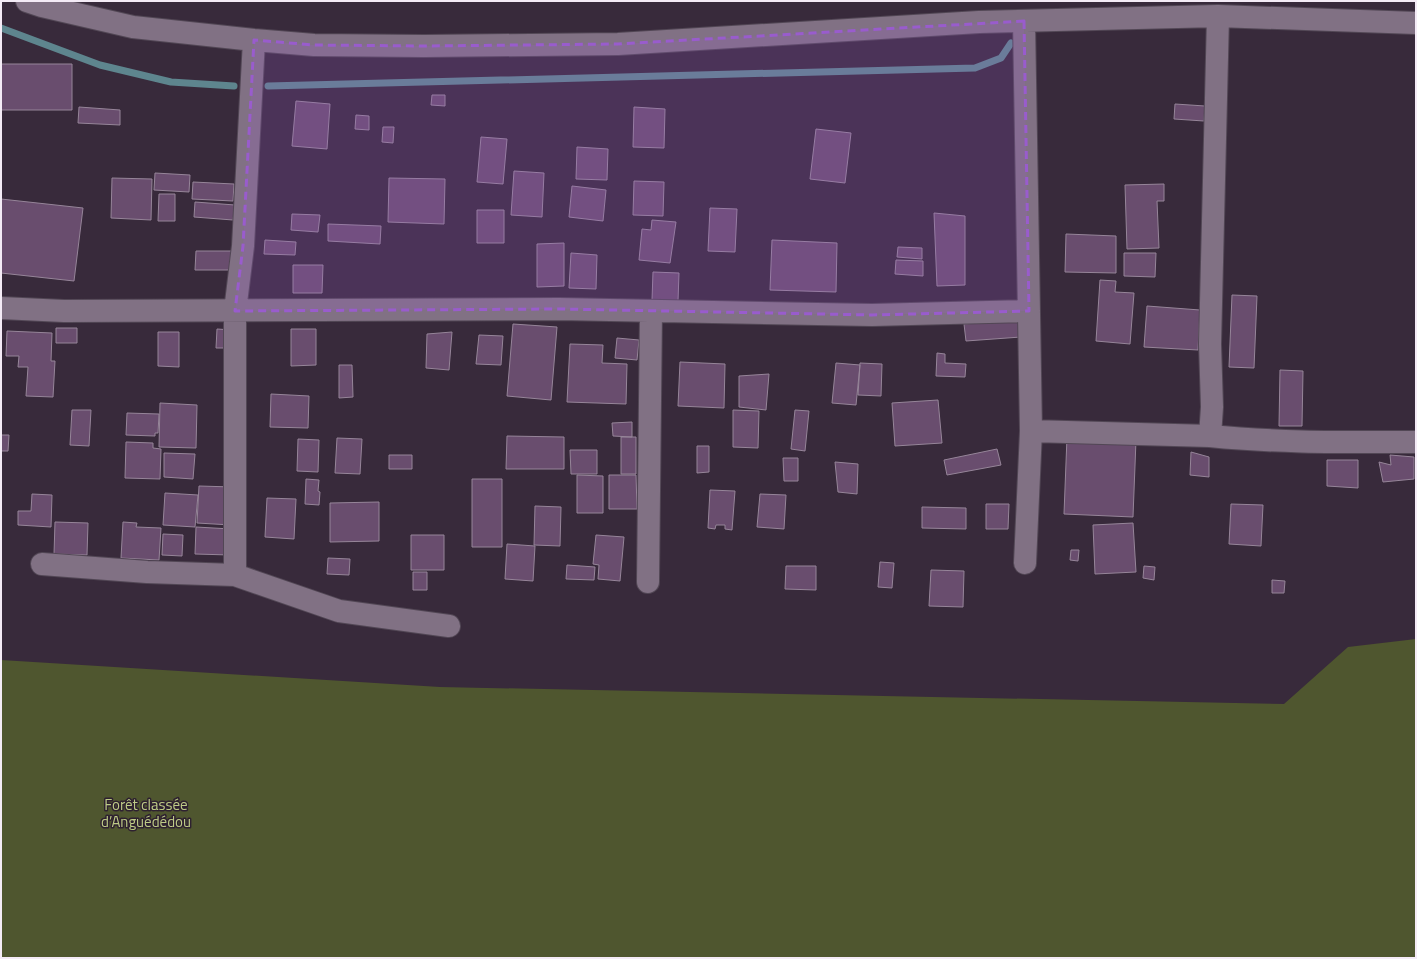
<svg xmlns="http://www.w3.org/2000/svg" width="1417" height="959" viewBox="0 0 1417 959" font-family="'Titillium Web',sans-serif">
<rect width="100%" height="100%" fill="#382a3b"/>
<!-- green -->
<path fill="#4f562f" d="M1416,639V958H1V660L440,687L1284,704L1348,647Z"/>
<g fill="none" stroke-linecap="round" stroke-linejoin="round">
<!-- stream -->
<path stroke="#5e858e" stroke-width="7" d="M1,28L100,65L171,82L234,86
M268,86L975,68L1001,58L1011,43"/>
</g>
<!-- building -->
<path fill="#694d6e" stroke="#968599" d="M1,64H72V110H1Z
M432,95H445V106L431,105Z
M296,101L330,104L327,149L292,146Z
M1175,104L1205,106L1204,121L1174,119Z
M79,107L120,110V125L78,123Z
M634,107L665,109L664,148L633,147Z
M356,115L369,116V130L355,129Z
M383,127H394L393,143L382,142Z
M816,129L851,133L845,183L810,179Z
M481,137L507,139L503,184L477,182Z
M577,147L608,149L607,180L576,179Z
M514,171L544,173L542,217L511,215Z
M155,173L190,175L189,192L154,190Z
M112,178L152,179L151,220L111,218Z
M389,178L445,179L444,224L388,222Z
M634,181L664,182L663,216L633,215Z
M193,182L234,184L233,201L192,199Z
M1164,184V201H1157L1159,248L1127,249L1125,185Z
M572,186L606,190L603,221L569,217Z
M159,194H175V221H158Z
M1,199L83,208L74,281L1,273Z
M195,202L235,205L233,220L194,217Z
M710,208L737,209L735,252L708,251Z
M477,210H504V243H477Z
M934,213L965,216V285L937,286Z
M292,214L320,215L318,232L291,230Z
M652,220L676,222L670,263L639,260L642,229L651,230Z
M328,224L381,226L380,244L328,241Z
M1066,234L1116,236V273L1065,272Z
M265,240L296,242L295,255L264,254Z
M772,240L837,243L836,292L770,290Z
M564,243V286L537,287V244Z
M898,247L922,248V259L897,257Z
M196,251H234V270H195Z
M571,253L597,255L596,289L569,288Z
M1124,253H1156L1155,277L1124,276Z
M896,260L923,261V276L895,274Z
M293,265H323L322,293H293Z
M653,272L679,273L678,301L652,300Z
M1100,280L1116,281L1115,292L1134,293L1130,344L1096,341Z
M1232,295L1257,296L1254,368L1229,367Z
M1147,306L1200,310L1198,350L1144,347Z
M1020,320L1021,337L966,341L964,324Z
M513,324L557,327L551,400L507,396Z
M56,328H77V343H56Z
M217,329L232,330L231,348H216Z
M291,329H316V365L291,366Z
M7,331L52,333L51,361H55L53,397L26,396L28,367H18L19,356H6Z
M158,332H179V367L158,366Z
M452,332L449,370L426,368L427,334Z
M479,335L503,336L501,365L476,364Z
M617,338L639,340L637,360L615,358Z
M570,344L603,345L602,363L627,364L626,404L567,402Z
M937,353L945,354V363L966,364L965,377L936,376Z
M680,362L725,364L724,408L678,406Z
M836,363L860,365L856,405L832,403Z
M860,363L882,364L881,396L858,395Z
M339,365H352L353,397L339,398Z
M1280,370L1303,371L1302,426H1279Z
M769,374L766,410L739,407V376Z
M271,394L309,396L308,428L270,427Z
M938,400L942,443L895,446L892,403Z
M160,403L197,405L196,448L159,447Z
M72,410H91L89,446L70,445Z
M733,410L759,411L758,448L733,447Z
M795,410L809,411L805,451L791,449Z
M127,413L159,414L158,433H155V436L126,435Z
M632,422V437L613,436L612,423Z
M1,435H9L8,451H1Z
M507,436L564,437V469H506Z
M621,437H636V474H621Z
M1067,437L1136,440L1133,517L1064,514Z
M337,438L362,439L360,474L335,473Z
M298,439L319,440L318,472L297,471Z
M126,442L153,443V448L161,449L160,479L125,478Z
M697,446H709V472L697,473Z
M997,449L1001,465L947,475L944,460Z
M570,450H597V474H571Z
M1191,452L1209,457V477L1190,475Z
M164,453L195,454L193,479L164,477Z
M389,455H412V469H389Z
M1390,455L1414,457V479L1383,482L1379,462L1391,465Z
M783,458H798V481H784Z
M1327,460H1358V488L1327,486Z
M835,462L858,464L857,494L838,492Z
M577,475L603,476V513H577Z
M609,475H636L637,509H609Z
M306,479L319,480L318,491L320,492L319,505L305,504Z
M472,479H502V547H472Z
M199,486L233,487L231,525L197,523Z
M710,490L735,491L732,530L725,529V525H716L715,529L708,528Z
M165,493L198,495L195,527L163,525Z
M32,494L52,495L51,527L18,525V511H31Z
M760,494L786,495L784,529L757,527Z
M267,498L296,499L294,539L265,537Z
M379,502V541L330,542V503Z
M986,504H1009L1008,529H986Z
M1231,504L1263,505L1261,546L1229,544Z
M535,506L561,507L560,546L534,545Z
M922,507L966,508V529L922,528Z
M55,522L88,523L87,555L54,554Z
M123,522L137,523L136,527L161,528L159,560L121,558Z
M1133,523L1136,572L1095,574L1093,525Z
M196,527L231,529L230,555L195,554Z
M163,534L183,535L182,556L162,555Z
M411,535H444V570H411Z
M596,535L624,537L620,581L598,579L599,565L593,564Z
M507,544L535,546L533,581L505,579Z
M1071,550H1079L1078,561L1070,560Z
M328,558L350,559L349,575L327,574Z
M880,562L894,563L892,588L878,587Z
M567,565L595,567L594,580L566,579Z
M786,566H816V590L785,589Z
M1144,566L1155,567L1154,580L1143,578Z
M931,570L964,571L963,607L929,606Z
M413,572H427V590H413Z
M1272,580L1285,581L1284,593H1272Z"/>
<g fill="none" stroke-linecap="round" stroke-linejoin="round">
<!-- minor casing -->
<g stroke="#524755" stroke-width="24">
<path id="minor" d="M27,1L42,6L133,27L254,40L314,45L424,46L618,44L979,22L1218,16L1416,23
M1218,16L1210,344L1212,407L1210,436C1279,443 1347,442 1416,442
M1024,21L1031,431L1025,563
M1,308L64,311L559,309L872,315L1029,311
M1031,431L1210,436
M42,564L147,572L235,575L339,611L449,626
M235,575V311L243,246L254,40
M648,582L651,311"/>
</g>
<!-- minor -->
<use href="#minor" stroke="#817184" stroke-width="22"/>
</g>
<!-- marked area -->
<path fill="#995ccd" fill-opacity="0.2" stroke="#995ccd" stroke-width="3" stroke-dasharray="8 5" stroke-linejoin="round" d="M1024,21L1029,311L872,315L559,309L235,311L243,246L254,40L314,45L424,46L618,44Z"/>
<g text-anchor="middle" stroke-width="3" stroke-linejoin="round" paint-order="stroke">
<!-- park labels -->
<g font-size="15" fill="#becb86" stroke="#2e2130">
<text x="146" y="810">Forêt classée<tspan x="146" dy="17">d’Anguédédou</tspan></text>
</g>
</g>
<!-- border -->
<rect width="1417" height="959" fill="none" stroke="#f4ebf6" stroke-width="4"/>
</svg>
